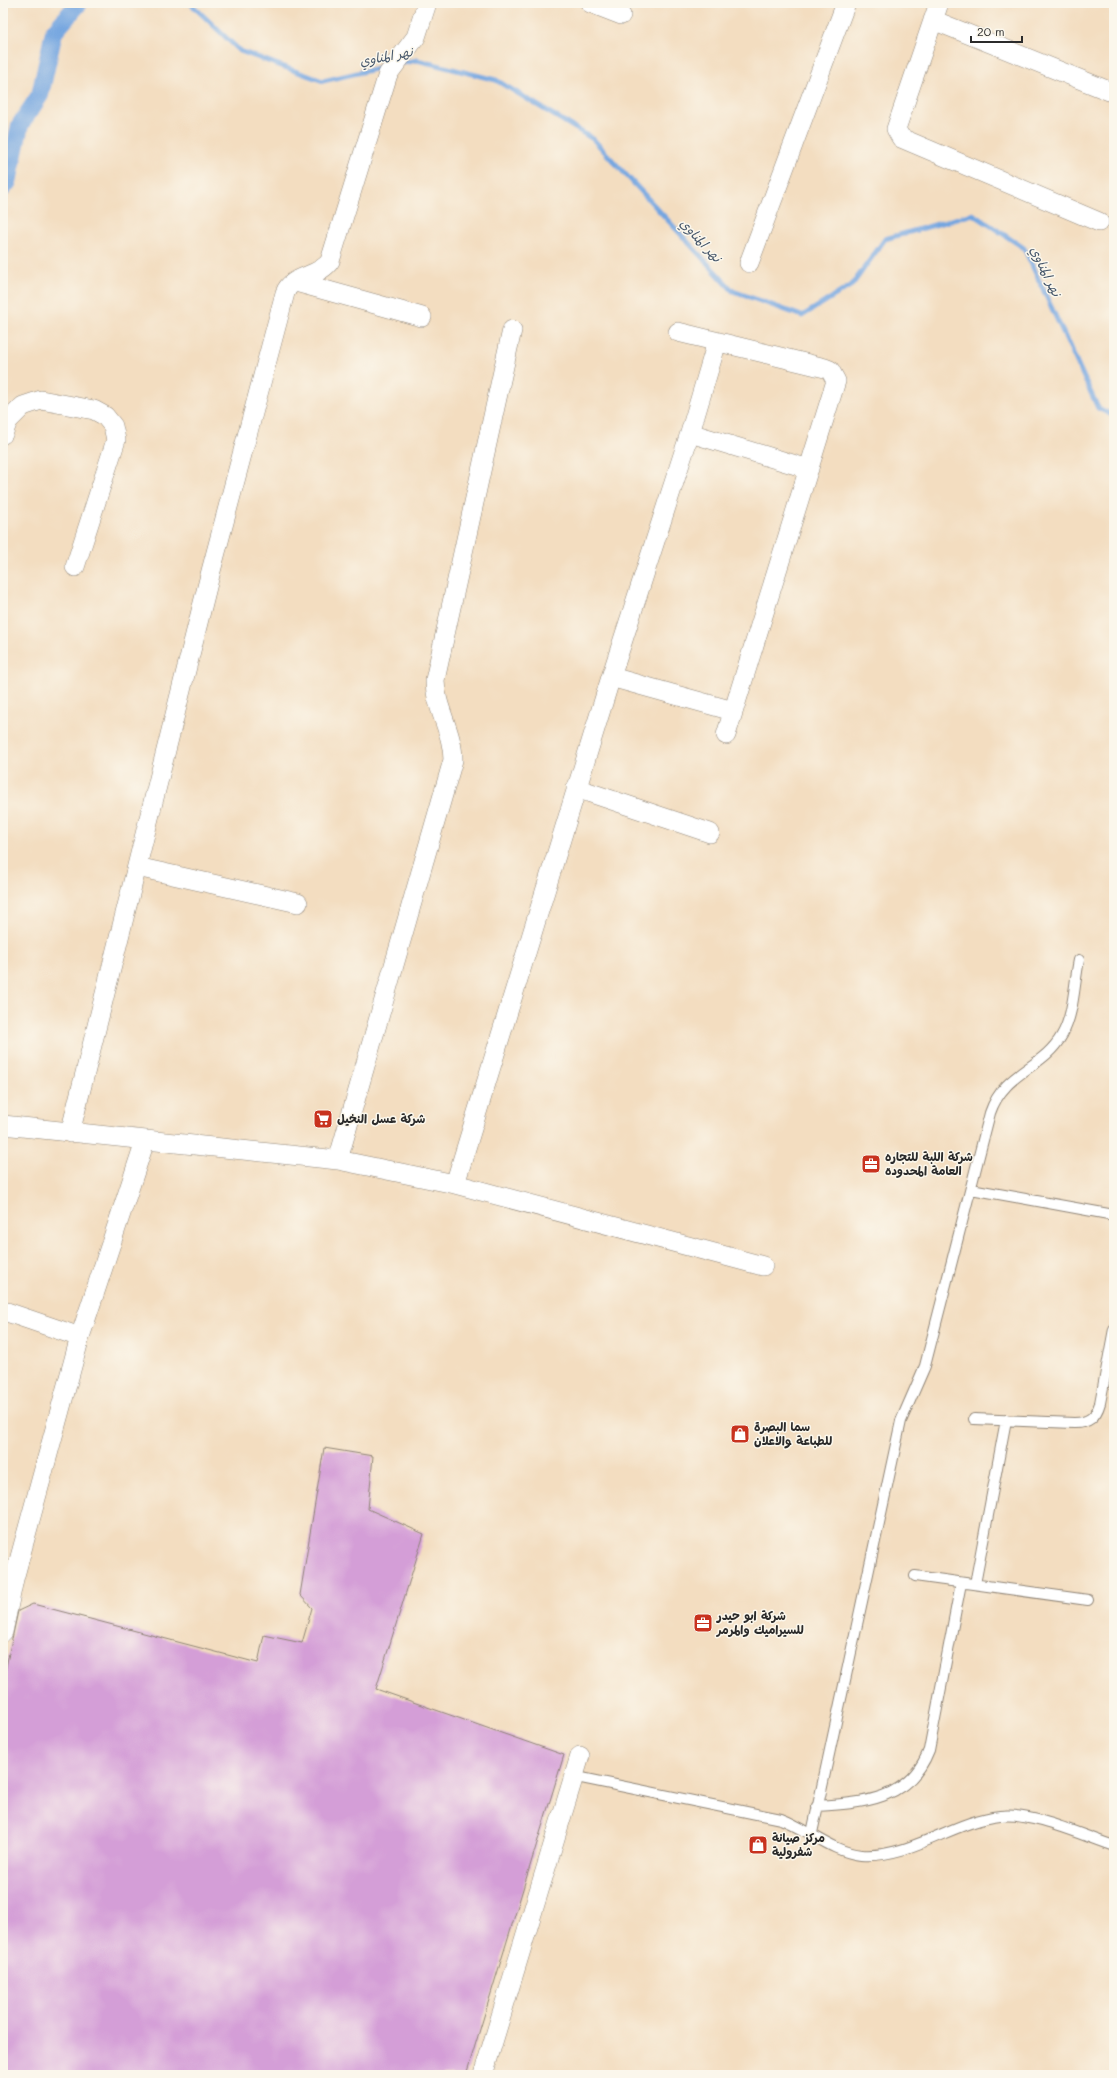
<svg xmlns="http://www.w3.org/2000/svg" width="1117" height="2078" viewBox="0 0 1117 2078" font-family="Mali,'Playpen Sans Arabic',sans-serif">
<rect width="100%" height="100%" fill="#fbf7ec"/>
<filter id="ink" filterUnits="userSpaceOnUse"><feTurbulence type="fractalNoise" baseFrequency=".025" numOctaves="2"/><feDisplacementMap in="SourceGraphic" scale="8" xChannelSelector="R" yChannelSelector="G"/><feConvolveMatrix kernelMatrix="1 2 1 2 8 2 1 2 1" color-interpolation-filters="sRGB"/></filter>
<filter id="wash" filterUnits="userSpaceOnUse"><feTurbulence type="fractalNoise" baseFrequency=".012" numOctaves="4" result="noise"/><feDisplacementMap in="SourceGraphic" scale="16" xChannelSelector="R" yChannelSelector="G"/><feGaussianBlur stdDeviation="0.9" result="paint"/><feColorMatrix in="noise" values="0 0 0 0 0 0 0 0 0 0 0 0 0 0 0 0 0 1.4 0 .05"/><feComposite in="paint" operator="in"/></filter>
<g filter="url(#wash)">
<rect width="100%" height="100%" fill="#f3ddc0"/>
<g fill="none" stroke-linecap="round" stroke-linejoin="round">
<!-- stream -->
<path stroke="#75a6e0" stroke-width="5" d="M190,3L240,51L323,81L387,66
M403,63L417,60L496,80L593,139L733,291L802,316L852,285L885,239L973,214L1024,248L1098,408L1114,416"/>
<!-- canal -->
<path stroke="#75a6e0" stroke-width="18" d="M3,188L8,182L20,125L40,95L54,32L79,3"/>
</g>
<g id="blocks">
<!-- building -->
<path fill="#d49ed7" d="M324,1448L373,1456L368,1509L424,1534L376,1689L564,1755L466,2075H3V1681L18,1611L33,1604L258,1663L264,1635L302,1643L312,1608L300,1595Z"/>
</g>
</g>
<g filter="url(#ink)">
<use href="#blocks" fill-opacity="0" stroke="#8f8476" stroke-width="1"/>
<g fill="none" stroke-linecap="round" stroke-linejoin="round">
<!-- lane casing -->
<g stroke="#8f8476" stroke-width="12">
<path id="lane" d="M971,1189L1114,1215
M974,1419L1074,1423C1089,1423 1096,1417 1100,1403L1114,1329
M915,1576L1088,1600
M975,1584L1006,1420
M572,1776L781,1819C808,1829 832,1852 861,1855C909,1859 953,1821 1000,1816C1033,1812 1083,1836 1114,1846
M817,1806C864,1803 910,1800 929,1750L961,1583
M812,1833L901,1421L925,1366L990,1113C1004,1071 1043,1069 1062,1035C1074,1014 1074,984 1079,960"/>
</g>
<!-- street casing -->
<g stroke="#8f8476" stroke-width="20">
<path id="street" d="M590,3L621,15
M939,3L896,129L901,138L1099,222
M933,20L1114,93
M749,263L846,3
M296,282L422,317
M678,332L825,368L830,370L836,381L726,735
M690,433L809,469
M3,434L8,421L23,406L41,400L94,410L105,416L113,426L116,440L75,567
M611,677L733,711
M576,788L710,833
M137,867L298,903
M3,1125L338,1160L455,1184L763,1266
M70,1133L211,571L285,293C291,275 320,277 330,261L388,74L416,37L427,3
M338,1160L453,760C453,731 435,708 435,680L512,330
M455,1184L611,677L690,433L717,342
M7,1312L80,1337
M3,1632L14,1579L80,1337L145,1141
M483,2075L580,1756"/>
</g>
<!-- lane -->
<use href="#lane" stroke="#fff" stroke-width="10"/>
<!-- street -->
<use href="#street" stroke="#fff" stroke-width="19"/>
</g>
</g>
<!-- icons -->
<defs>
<g id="supermarket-square" transform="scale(1)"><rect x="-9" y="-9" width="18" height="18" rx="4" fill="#c8321e" stroke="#fbf7ec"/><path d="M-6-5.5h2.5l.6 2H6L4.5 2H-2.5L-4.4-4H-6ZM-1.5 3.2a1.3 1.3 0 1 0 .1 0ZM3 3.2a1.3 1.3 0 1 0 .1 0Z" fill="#fff"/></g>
<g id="office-square" transform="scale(1)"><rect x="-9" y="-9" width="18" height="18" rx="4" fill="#c8321e" stroke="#fbf7ec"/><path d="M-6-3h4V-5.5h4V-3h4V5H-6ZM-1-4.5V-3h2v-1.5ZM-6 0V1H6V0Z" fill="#fff"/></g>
<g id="shop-square" transform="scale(1)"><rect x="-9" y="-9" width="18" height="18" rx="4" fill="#c8321e" stroke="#fbf7ec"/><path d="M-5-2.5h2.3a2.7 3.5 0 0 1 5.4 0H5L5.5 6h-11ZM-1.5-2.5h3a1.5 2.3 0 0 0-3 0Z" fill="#fff"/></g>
</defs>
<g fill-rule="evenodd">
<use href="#supermarket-square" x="323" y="1119"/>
<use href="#office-square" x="871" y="1164"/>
<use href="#shop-square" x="740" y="1434"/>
<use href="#office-square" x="703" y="1623"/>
<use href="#shop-square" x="758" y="1845"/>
</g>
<g text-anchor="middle" stroke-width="3" stroke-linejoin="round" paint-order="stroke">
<!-- poi labels -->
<g font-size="12" font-weight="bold" fill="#2b2b2b" stroke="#fbf7ec" text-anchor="start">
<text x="337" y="1123">شركة عسل النخيل</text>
<text x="885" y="1161">شركة اللبة للتجاره<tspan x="885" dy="14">العامة المحدوده</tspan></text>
<text x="754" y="1431">سما البصرة<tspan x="754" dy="14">للطباعة والاعلان</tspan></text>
<text x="717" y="1620">شركة ابو حيدر<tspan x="717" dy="14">للسيراميك والمرمر</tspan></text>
<text x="772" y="1842">مركز صيانة<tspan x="772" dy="14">شفرولية</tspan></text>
</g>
<!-- water labels -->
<g font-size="13" font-style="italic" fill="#45566a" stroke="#fbf7ec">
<text transform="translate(386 56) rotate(-11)" y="5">نهر المناوي</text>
<text transform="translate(701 240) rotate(47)" y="5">نهر المناوي</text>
<text transform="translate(1046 271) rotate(64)" y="5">نهر المناوي</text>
</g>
</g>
<!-- margin -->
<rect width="1117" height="2078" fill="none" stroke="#fbf7ec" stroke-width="16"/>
<!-- scale -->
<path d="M971 36v6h51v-6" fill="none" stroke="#2b2b2b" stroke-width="2"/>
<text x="977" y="36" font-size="12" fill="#2b2b2b" stroke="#fbf7ec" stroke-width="3" paint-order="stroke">20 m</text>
</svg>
